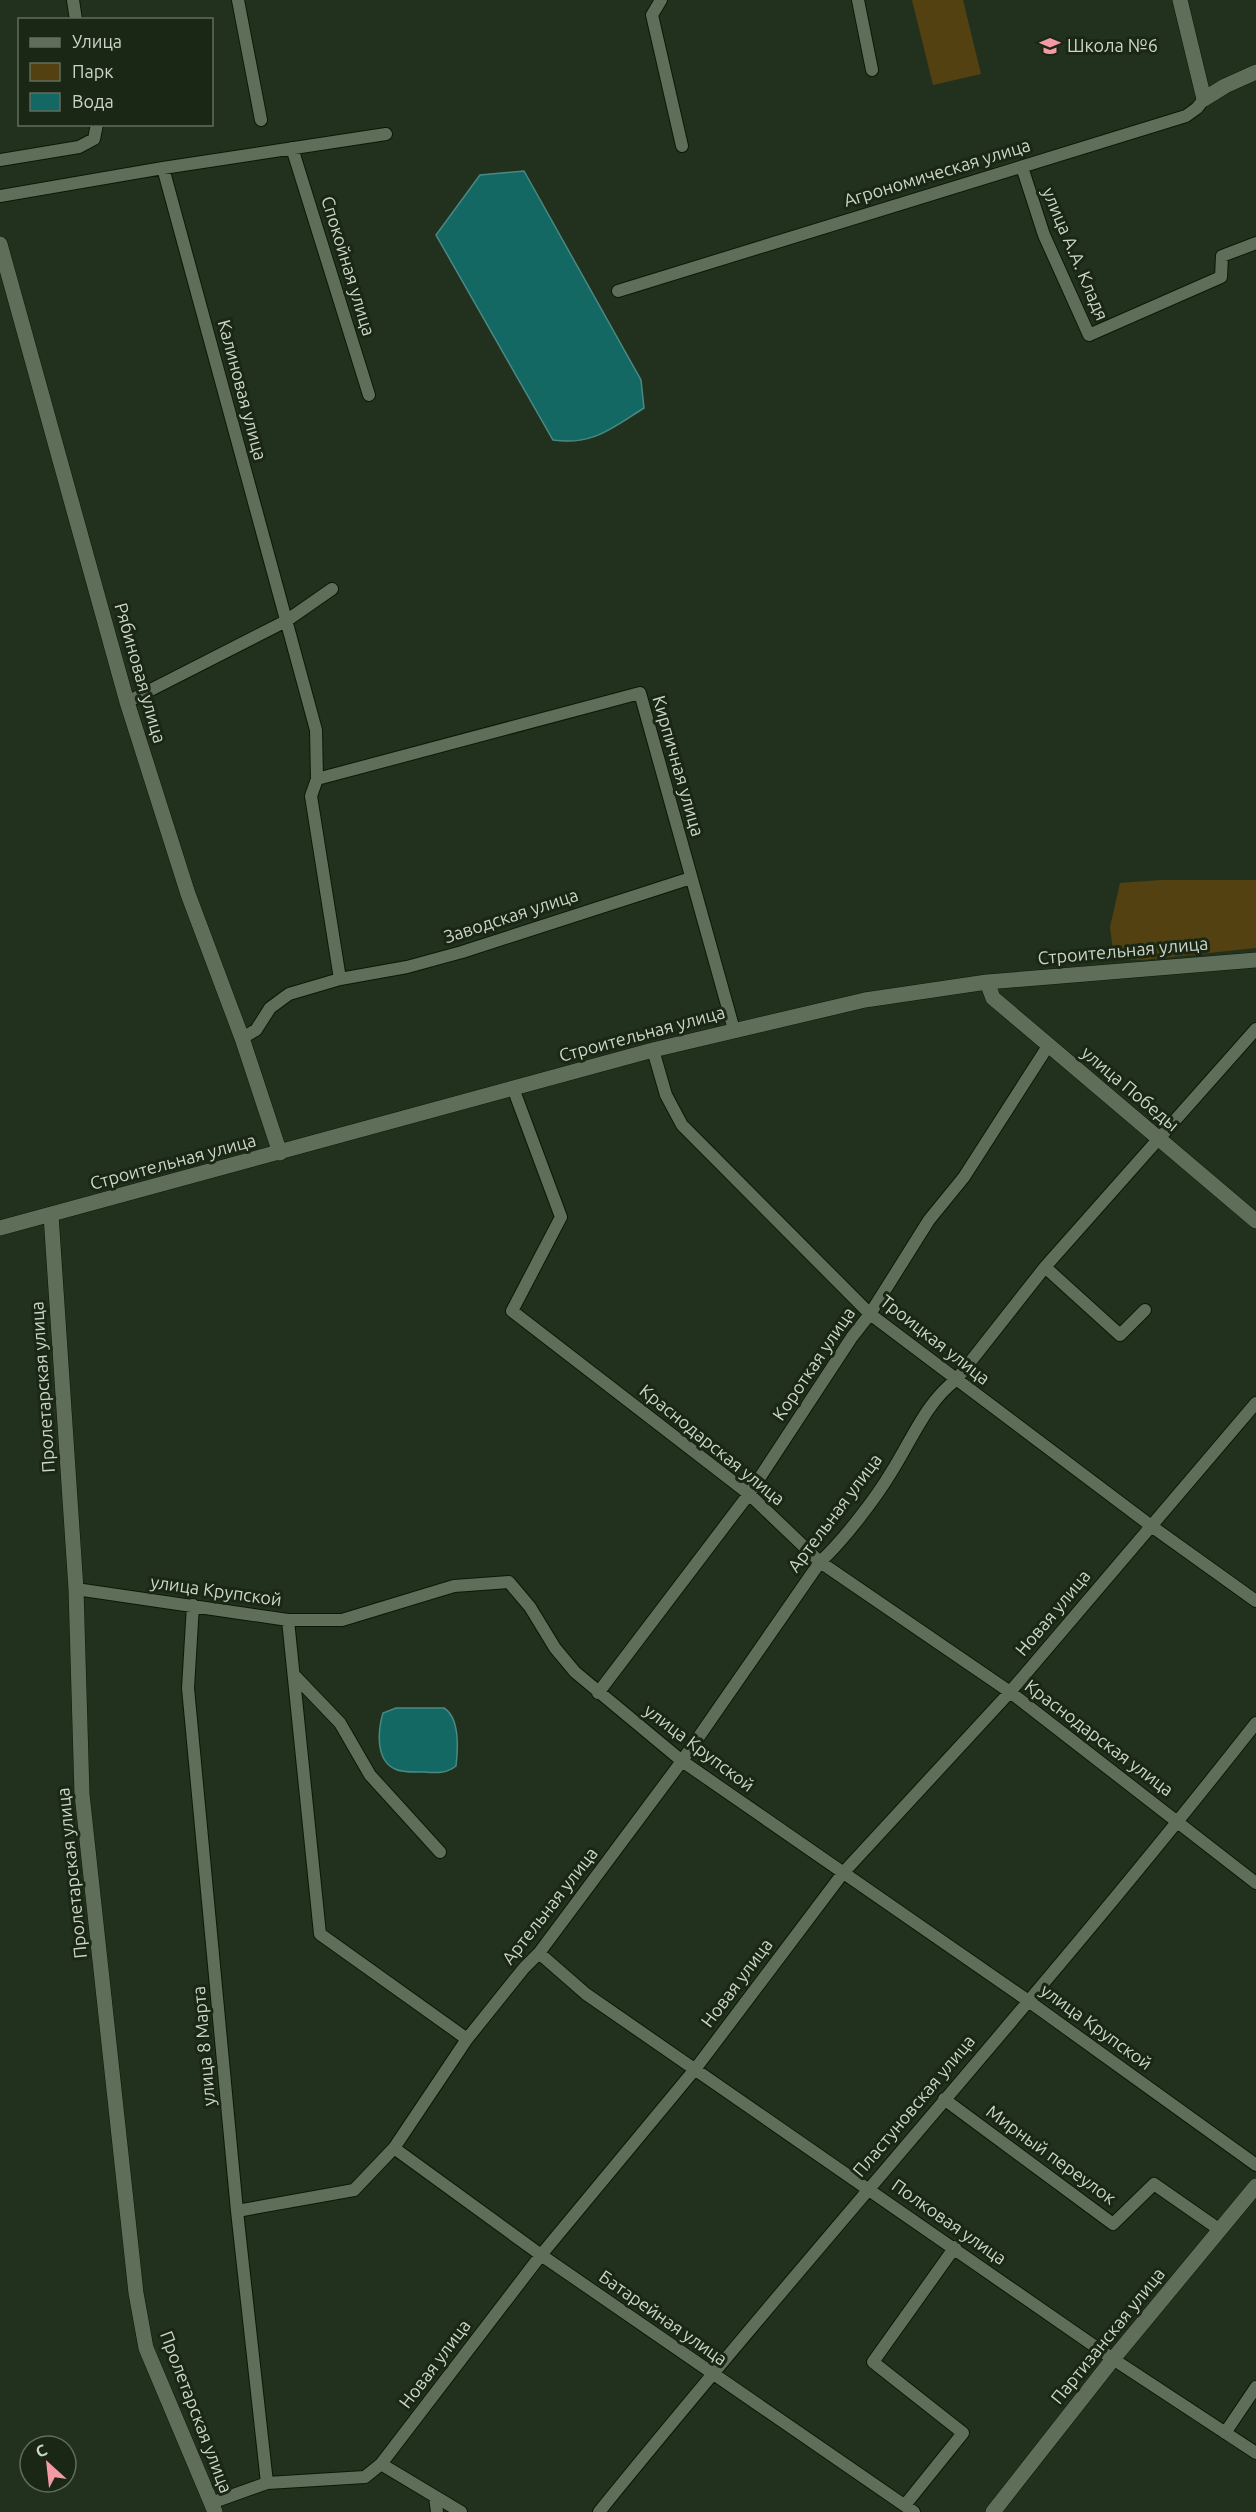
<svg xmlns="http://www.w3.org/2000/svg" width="1256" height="2512" viewBox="0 0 1256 2512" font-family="Ubuntu,sans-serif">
<rect width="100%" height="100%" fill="#22311e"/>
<!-- green -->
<path fill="#534112" d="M912,0H963L981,74L933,85Z
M1160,880H1256V948L1143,960L1114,959L1110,927L1120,883Z"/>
<!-- water -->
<path fill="#136863" stroke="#4a8982" stroke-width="1.5" d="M524,171L641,380L644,408C612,428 592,446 553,440L436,235L480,175Z
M396,1708H444C460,1718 458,1749 456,1766C446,1774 436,1773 424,1772C415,1772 403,1773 395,1769C375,1760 378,1730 383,1713Z"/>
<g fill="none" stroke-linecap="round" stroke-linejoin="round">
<!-- minor casing -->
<g stroke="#0b1807" stroke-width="14">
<path id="minor" d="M73,0L76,20
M238,0L261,120
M661,0L652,15L682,146
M858,0L872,70
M292,148L369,395
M0,160L79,147L94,139L97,124
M1022,167L1044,235L1089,335L1221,277L1222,256L1256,243
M163,168L316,730L317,779L311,796L340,979
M0,196L163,168L386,134
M618,291L1186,116L1197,108L1204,99
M127,702L286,621L332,589
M317,779L640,693L734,1030
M242,1038L256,1030L270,1008L289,994L340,979L407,967L462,952L691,878
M653,1050L666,1095L682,1125L870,1314L1150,1525L1256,1601
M513,1088L561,1217L512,1311L749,1494L820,1562L1010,1692L1256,1883
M1045,1267L1120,1335L1145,1310
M76,1589L288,1620H342L454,1586L509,1582L530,1607L555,1648L575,1672L682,1761L1027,2000L1256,2165
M193,1605L188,1688L237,2211L267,2483
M288,1620L320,1934L467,2039
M294,1675L340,1723L370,1775L440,1852
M598,1693L749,1494L852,1337L870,1314L929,1220L964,1177L1048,1046
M539,1953L586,1994L1113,2359L1256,2453
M944,2099L1113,2224L1154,2184L1220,2230
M394,2148L541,2255L914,2512
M237,2211L354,2190L394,2148L467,2039L524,1968L539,1953L682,1761L820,1562C843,1541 876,1498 892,1471C911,1441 927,1401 956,1380L1045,1267L1256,1029
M1225,2433L1256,2387
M381,2464L461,2512
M435,2497L437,2512
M211,2503L267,2483L365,2477L381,2464L541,2255L696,2068L843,1873L1010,1692L1256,1403
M905,2505L963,2433L873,2362L955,2247
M599,2512C814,2246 1045,1992 1256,1723"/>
</g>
<!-- tertiary casing -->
<g stroke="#0b1807" stroke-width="16">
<path id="tertiary" d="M1180,0L1204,99L1225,86L1256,72
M0,244L127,702L188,894L242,1038L280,1153
M987,982L993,998L1256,1221
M51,1215L76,1589L82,1794L136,2293L146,2348L215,2512
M0,1228L653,1050L865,1000L987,982L1256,960
M993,2512L1113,2359L1256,2186"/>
</g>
<!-- minor -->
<use href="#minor" stroke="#5e6e58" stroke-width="12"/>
<!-- tertiary -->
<use href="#tertiary" stroke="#5e6e58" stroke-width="15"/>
</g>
<!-- icons -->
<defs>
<g id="school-bare" transform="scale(1.62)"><path d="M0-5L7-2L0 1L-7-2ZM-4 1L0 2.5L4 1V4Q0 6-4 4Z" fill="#f49aa5" stroke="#192714" stroke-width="2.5" paint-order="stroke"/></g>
</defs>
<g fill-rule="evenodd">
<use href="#school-bare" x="1050" y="46"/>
</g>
<g text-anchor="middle" stroke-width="6" stroke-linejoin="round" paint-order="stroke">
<!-- poi labels -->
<g font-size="18" fill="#ccd5c9" stroke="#192714" text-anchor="start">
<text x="1067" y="52">Школа №6</text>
</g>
<!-- street labels -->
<g font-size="18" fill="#ccd5c9" stroke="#192714">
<text transform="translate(937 173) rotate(-17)" y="6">Агрономическая улица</text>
<text transform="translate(1075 254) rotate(67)" y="6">улица А.А. Кладя</text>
<text transform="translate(348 266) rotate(73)" y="6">Спокойная улица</text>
<text transform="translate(242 390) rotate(75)" y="6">Калиновая улица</text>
<text transform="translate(140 673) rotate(74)" y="6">Рябиновая улица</text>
<text transform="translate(678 766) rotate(74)" y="6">Кирпичная улица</text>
<text transform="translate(511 916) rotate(-18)" y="6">Заводская улица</text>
<text transform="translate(1123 951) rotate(-5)" y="6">Строительная улица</text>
<text transform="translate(642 1034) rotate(-15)" y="6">Строительная улица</text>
<text transform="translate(1130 1089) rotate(40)" y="6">улица Победы</text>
<text transform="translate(173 1162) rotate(-15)" y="6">Строительная улица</text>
<text transform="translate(935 1340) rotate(38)" y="6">Троицкая улица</text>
<text transform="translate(814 1364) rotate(-56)" y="6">Короткая улица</text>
<text transform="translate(43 1387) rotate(-94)" y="6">Пролетарская улица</text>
<text transform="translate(712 1445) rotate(39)" y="6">Краснодарская улица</text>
<text transform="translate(835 1513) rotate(-53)" y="6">Артельная улица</text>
<text transform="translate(216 1591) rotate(8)" y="6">улица Крупской</text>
<text transform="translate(1053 1613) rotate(-50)" y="6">Новая улица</text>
<text transform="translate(1099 1738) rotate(37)" y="6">Краснодарская улица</text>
<text transform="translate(699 1748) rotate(37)" y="6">улица Крупской</text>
<text transform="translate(72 1873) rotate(-96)" y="6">Пролетарская улица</text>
<text transform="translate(550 1906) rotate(-52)" y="6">Артельная улица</text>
<text transform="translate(737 1983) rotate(-53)" y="6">Новая улица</text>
<text transform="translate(1096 2027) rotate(36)" y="6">улица Крупской</text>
<text transform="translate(204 2046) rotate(-95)" y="6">улица 8 Марта</text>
<text transform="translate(914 2106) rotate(-50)" y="6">Пластуновская улица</text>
<text transform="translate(1051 2155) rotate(36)" y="6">Мирный переулок</text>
<text transform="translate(949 2222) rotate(35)" y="6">Полковая улица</text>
<text transform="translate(663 2318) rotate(35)" y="6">Батарейная улица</text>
<text transform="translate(1108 2336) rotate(-51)" y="6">Партизанская улица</text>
<text transform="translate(435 2364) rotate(-53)" y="6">Новая улица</text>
<text transform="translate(196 2412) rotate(69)" y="6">Пролетарская улица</text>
</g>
</g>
<!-- legend -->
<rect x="18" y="18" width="195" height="108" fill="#192714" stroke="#616d5c" stroke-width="1.5"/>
<rect x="30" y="38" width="30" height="9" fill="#5e6e58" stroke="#616d5c" stroke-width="1.5"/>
<text x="72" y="48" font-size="18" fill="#ccd5c9">Улица</text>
<rect x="30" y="63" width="30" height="18" fill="#534112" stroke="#616d5c" stroke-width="1.5"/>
<text x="72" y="78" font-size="18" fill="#ccd5c9">Парк</text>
<rect x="30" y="93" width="30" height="18" fill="#136863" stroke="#616d5c" stroke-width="1.5"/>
<text x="72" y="108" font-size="18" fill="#ccd5c9">Вода</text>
<!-- north arrow -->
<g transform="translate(48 2464) rotate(333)"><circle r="28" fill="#192714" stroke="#616d5c" stroke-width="1.5"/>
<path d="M0-4.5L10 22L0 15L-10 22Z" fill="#f49aa5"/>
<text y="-9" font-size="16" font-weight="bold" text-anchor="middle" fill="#ccd5c9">С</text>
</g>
</svg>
